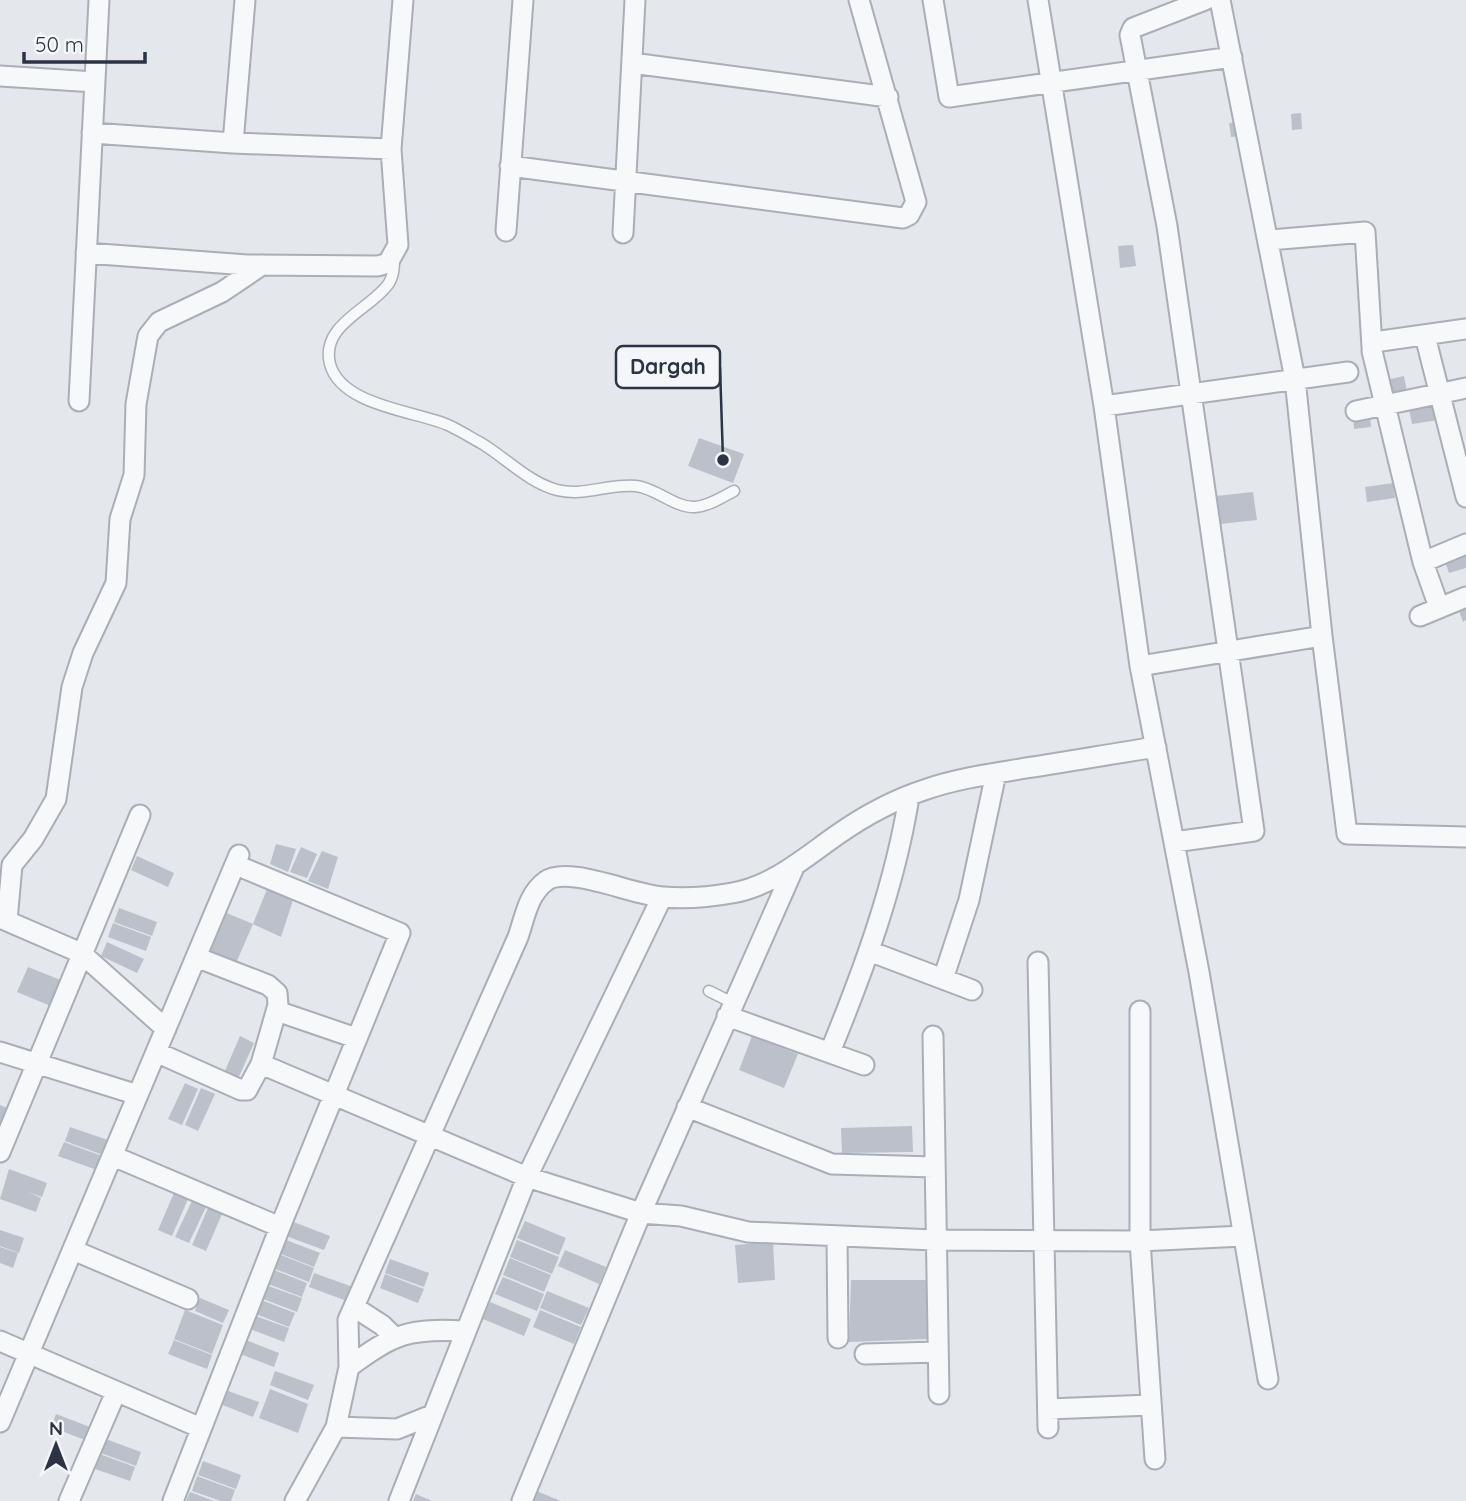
<svg xmlns="http://www.w3.org/2000/svg" width="1466" height="1501" viewBox="0 0 1466 1501" font-family="Quicksand,sans-serif">
<rect width="100%" height="100%" fill="#e4e7ec"/>
<!-- building -->
<path fill="#bbc0ca" d="M1301,113L1302,129L1292,130L1291,114Z
M1240,122L1242,136L1231,137L1229,123Z
M1133,245L1136,266L1120,268L1118,246Z
M1404,376L1407,393L1386,398L1382,381Z
M1436,404L1439,420L1412,424L1409,409Z
M1370,413L1371,427L1354,429L1353,414Z
M699,438L744,454L733,483L688,466Z
M1393,483L1395,498L1367,502L1365,487Z
M1253,492L1257,520L1220,524L1216,496Z
M1466,548V568L1449,573L1443,556Z
M1466,606V620L1463,622L1458,608Z
M276,844L296,849L288,872L270,864Z
M301,847L317,854L307,878L290,872Z
M322,851L338,857L328,889L308,881Z
M137,856L174,873L168,887L131,870Z
M269,884L295,894L281,937L253,924Z
M119,908L157,922L152,936L114,922Z
M222,911L253,924L236,963L205,953Z
M113,923L151,937L146,951L108,937Z
M107,942L144,959L137,973L101,956Z
M28,967L63,981L53,1007L17,992Z
M240,1036L254,1043L238,1079L224,1073Z
M752,1036L798,1054L784,1088L739,1070Z
M185,1083L198,1089L182,1125L168,1119Z
M201,1088L215,1094L198,1131L185,1125Z
M0,1105L12,1110L6,1124L0,1122Z
M912,1126L913,1152L842,1153L841,1128Z
M70,1127L108,1140L103,1155L65,1141Z
M64,1142L102,1156L97,1170L58,1156Z
M9,1169L47,1183L42,1197L28,1192L41,1198L36,1212L0,1199Z
M174,1193L188,1199L172,1236L158,1230Z
M192,1201L206,1207L189,1243L175,1237Z
M208,1208L222,1214L206,1251L192,1245Z
M291,1221L330,1236L324,1250L286,1236Z
M525,1221L566,1238L559,1255L517,1238Z
M0,1230L24,1238L19,1253L0,1246Z
M281,1238L320,1253L314,1267L276,1252Z
M517,1240L559,1257L552,1274L510,1257Z
M773,1242L775,1280L738,1283L735,1245Z
M0,1247L18,1253L13,1268L0,1263Z
M565,1250L606,1267L599,1284L558,1266Z
M276,1253L314,1268L309,1282L270,1267Z
M510,1258L551,1275L544,1292L503,1275Z
M390,1259L429,1273L424,1287L385,1273Z
M269,1268L307,1283L302,1297L263,1282Z
M314,1273L353,1287L347,1301L309,1287Z
M385,1274L424,1289L418,1303L380,1288Z
M503,1277L544,1294L537,1311L495,1294Z
M851,1280H926L927,1339L849,1342Z
M263,1284L302,1298L297,1312L258,1297Z
M547,1291L589,1308L581,1325L540,1308Z
M200,1298L229,1310L223,1323L195,1311Z
M256,1298L295,1313L289,1327L251,1312Z
M490,1302L531,1319L524,1336L483,1319Z
M185,1310L223,1325L212,1354L174,1339Z
M540,1310L581,1327L574,1344L533,1327Z
M250,1314L289,1328L284,1342L245,1327Z
M241,1338L279,1353L274,1367L235,1352Z
M174,1340L212,1355L207,1369L168,1354Z
M275,1371L314,1385L308,1400L270,1385Z
M220,1388L259,1402L253,1417L215,1402Z
M270,1389L308,1404L298,1433L259,1418Z
M56,1414L90,1427L85,1440L51,1427Z
M103,1438L141,1452L136,1466L98,1452Z
M97,1453L135,1467L130,1481L92,1468Z
M203,1461L241,1475L236,1489L198,1475Z
M197,1476L235,1490L231,1501H221L192,1491Z
M534,1490L561,1501H529Z
M190,1492L214,1501H186Z
M416,1494L432,1501H413Z"/>
<g fill="none" stroke-linecap="round" stroke-linejoin="round">
<!-- lane casing -->
<g stroke="#a9aeb7" stroke-width="13">
<path id="lane" d="M394,257C394,265 394,275 389,283C372,309 320,324 330,364C341,406 416,411 448,425C459,430 470,437 481,443C506,458 528,482 557,490C584,497 609,483 636,486C656,488 675,508 695,507C709,506 722,497 734,491
M709,991L733,1003"/>
</g>
<!-- street casing -->
<g stroke="#a9aeb7" stroke-width="23">
<path id="street" d="M933,0L949,97L1232,57
M1038,0L1104,406L1140,666L1199,972L1268,1379
M632,63L888,97
M0,76L95,82
M92,133L233,143L391,149
M233,143L245,0
M510,166L903,218L909,215L916,202L859,0
M506,231L523,0
M623,233L635,0
M1269,240L1365,232L1372,347
M86,253L247,265L378,266L388,263L398,245L391,149L403,0
M1425,336L1466,497
M79,401L99,0
M1104,406L1348,372
M1356,411L1466,388
M1423,562L1466,544
M1439,607L1423,562L1372,351L1374,344L1381,341L1466,329
M1420,616L1466,597
M1322,636L1347,834L1466,837
M1140,666L1322,636L1295,379L1220,0
M1174,842L1254,831L1167,226L1130,35L1133,28L1205,0
M0,918L81,953L166,1029
M7,921L12,865L33,839L56,799L72,687L83,653L116,583L120,519L134,475L136,404L148,336L159,322L222,292L262,265
M869,951L972,990
M196,957L268,985L277,993L278,1005L261,1064
M1038,962L1048,1428
M943,979L969,900L996,773
M277,1011L356,1038
M1140,1011V1241L1155,1459
M727,1016L864,1065
M933,1036L939,1394
M0,1052L138,1095
M156,1052L241,1090H247L261,1064L527,1177L641,1213L681,1216L748,1232L934,1240L1140,1241L1243,1236
M830,1052C864,969 895,885 909,797
M687,1107L832,1164L933,1167
M0,1152L140,815
M113,1156L280,1227
M837,1236L838,1338
M73,1250L188,1299
M354,1307L382,1325L394,1337
M0,1341L201,1428
M865,1354L938,1352
M349,1367C393,1334 409,1328 464,1331
M1048,1409L1151,1405
M0,1422L239,855
M336,1427L397,1429L432,1415
M69,1501L116,1392
M173,1501L280,1227L400,933L236,865
M295,1501L336,1427L349,1367L348,1320L518,937C525,917 528,894 546,881C567,865 633,895 663,897C686,899 710,897 732,893C773,886 804,858 837,835C864,816 896,799 927,789C956,779 990,774 1020,769C1066,762 1111,754 1156,747
M399,1501L527,1177L662,897
M522,1501L641,1213L795,865"/>
</g>
<!-- lane -->
<use href="#lane" stroke="#f7f8fa" stroke-width="10"/>
<!-- street -->
<use href="#street" stroke="#f7f8fa" stroke-width="19"/>
</g>
<!-- callouts -->
<path fill="none" stroke="#2b3445" stroke-width="2.5" d="M723 460L720 367"/>
<circle fill="#2b3445" stroke="#f4f6f9" stroke-width="2.5" cx="723" cy="460" r="7"/>
<rect fill="#f4f6f9" stroke="#2b3445" stroke-width="2.5" x="616" y="346" width="104" height="42" rx="7"/>
<g font-size="21" text-anchor="middle" font-weight="bold" fill="#2b3445">
<text x="668" y="374">Dargah</text>
</g>
<!-- north arrow -->
<g transform="translate(56 1445)" stroke="#f4f6f9" stroke-width="5" paint-order="stroke">
<path d="M0-5L12 26L0 18L-12 26Z" fill="#2b3445"/>
<text y="-10" font-size="19" font-weight="bold" text-anchor="middle" fill="#2b3445">N</text>
</g>
<!-- scale -->
<path d="M24 52v10h121v-10" fill="none" stroke="#2b3445" stroke-width="3.5"/>
<text x="35" y="52" font-size="21" fill="#2b3445" stroke="#f4f6f9" stroke-width="5" paint-order="stroke">50 m</text>
</svg>
